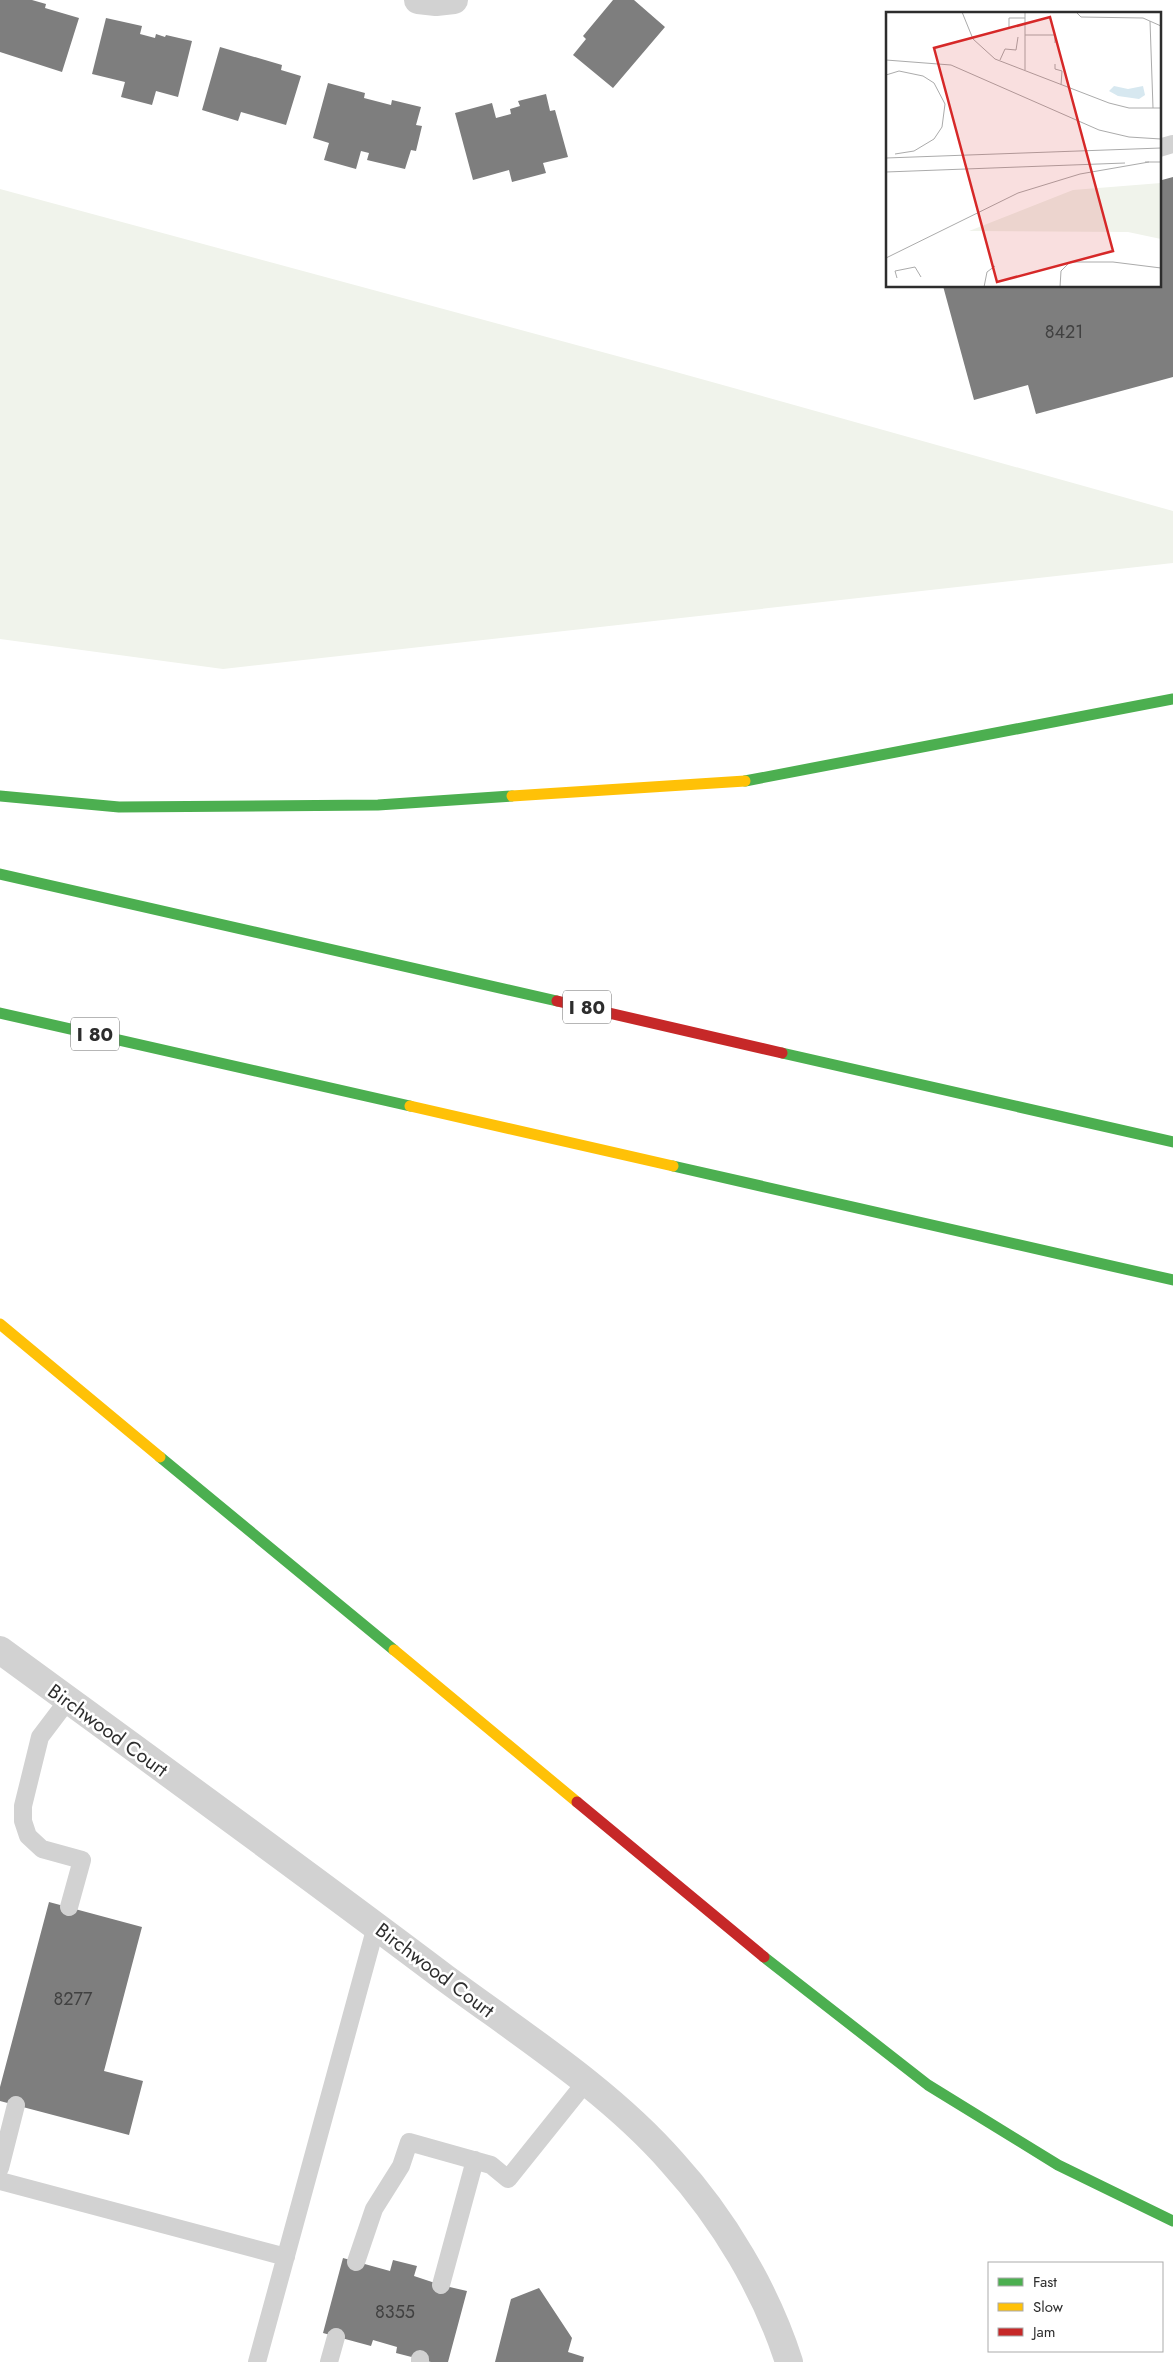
<svg xmlns="http://www.w3.org/2000/svg" width="1173" height="2362" viewBox="0 0 1173 2362" font-family="Jost,sans-serif">
<rect width="100%" height="100%" fill="#fff"/>
<!-- green -->
<path fill="#f0f3eb" d="M0,189L676,372L1173,511V563L223,669L0,639Z"/>
<!-- building -->
<path fill="#7e7e7e" d="M0,0H32L46,4L45,8L79,18L62,72L0,52Z
M613,0H634L665,27L613,88L573,55L586,39L583,36Z
M106,18L142,26L140,34L155,38L156,34L165,37L166,35L192,41L178,97L156,91L152,105L121,97L125,82L92,74Z
M220,47L282,65L281,70L301,76L286,125L241,112L238,121L202,110Z
M328,83L365,93L364,98L391,105L392,100L421,107L416,125L422,126L416,151L411,150L405,169L367,160L369,153L361,151L356,169L324,160L329,143L313,138Z
M546,94L550,111L555,110L568,157L543,163L546,173L512,182L509,170L473,180L455,113L492,103L496,118L511,114L510,109L520,106L518,101Z
M1159,171L1162,180L1173,177V377L1036,414L1028,385L974,400L943,286H1159Z
M49,1902L142,1927L104,2071L143,2081L129,2135L0,2101V2087Z
M343,2258L390,2271L393,2260L417,2266L414,2276L441,2285L467,2291L448,2362H431L396,2353L397,2347L373,2340L371,2346L323,2333Z
M539,2288L572,2338L568,2352L584,2357L583,2362H495L511,2299Z"/>
<g fill="none" stroke-linecap="round" stroke-linejoin="round">
<!-- lane -->
<path stroke="#d2d2d2" stroke-width="18" d="M1159,148L1173,144
M68,1700L40,1737L23,1806V1821L28,1836L42,1849L82,1860L69,1907
M0,2168L16,2105
M0,2181L286,2257
M356,2262L374,2209L401,2166L409,2142L491,2165L508,2179L585,2083
M441,2285L475,2160
M257,2362L376,1926
M329,2362L336,2337
M420,2362V2359"/>
<!-- street -->
<path stroke="#d2d2d2" stroke-width="28" d="M418,0L436,2L454,0
M0,1650C149,1759 298,1867 445,1978C521,2034 610,2091 672,2162C723,2218 766,2290 789,2362"/>
<!-- fast -->
<path stroke="#4caf50" stroke-width="11" d="M745,781L1173,699
M0,796L119,807L378,805L512,796
M0,874L557,1001
M0,1013L410,1106
M782,1053L1173,1142
M673,1166L1173,1280
M160,1457L394,1650
M764,1957L928,2085L1058,2165L1173,2221"/>
<!-- slow -->
<path stroke="#ffc107" stroke-width="11" d="M512,796L745,781
M410,1106L673,1166
M0,1324L160,1457
M394,1650L577,1802"/>
<!-- jam -->
<path stroke="#c62828" stroke-width="11" d="M557,1001L782,1053
M577,1802L764,1957"/>
</g>
<g text-anchor="middle" stroke-width="5" stroke-linejoin="round" paint-order="stroke">
<!-- number labels -->
<g font-size="18" fill="#414141">
<text x="1064" y="338">8421</text>
<text x="73" y="2005">8277</text>
<text x="395" y="2318">8355</text>
</g>
<!-- shield labels -->
<g fill="#fff" stroke="#6c6c6c" stroke-width="1">
<rect x="563" y="990.5" width="48" height="33" rx="4"/>
<rect x="71" y="1017.5" width="48" height="33" rx="4"/>
</g>
<g font-size="19" font-weight="bold" fill="#2d2d2d">
<text x="587" y="1014">I 80</text>
<text x="95" y="1041">I 80</text>
</g>
<!-- street labels -->
<g font-size="20" fill="#2d2d2d" stroke="#fff">
<text transform="translate(108 1730) rotate(36)" y="7">Birchwood Court</text>
<text transform="translate(435 1970) rotate(37)" y="7">Birchwood Court</text>
</g>
</g>
<!-- overview -->
<g transform="translate(886 12)">
<rect width="275" height="275" fill="#fff"/>
<path d="M275,171V227L242,220L83,219L187,178Z" fill="#f0f3eb"/>
<path d="M228,74L242,77L257,74L259,83L253,87L232,84L223,79Z" fill="#d7e8f0"/>
<path fill="none" stroke="#ababab" stroke-width="1" d="M76,0L87,27L109,47L223,91L243,96H275M190,0L195,5L257,6L275,14M264,9L267,96M123,17V6H139M139,23H169V31M0,48L65,53L213,118L243,125L275,127M114,48L119,37L130,38L132,25M169,52V57L176,59L175,73M139,58V0M0,63L13,59L37,64L48,71L59,92L56,115L48,127L28,139L9,142M0,146L275,136M259,150H275M0,160L239,151M0,246L132,181L194,162L263,150M11,266L9,259L29,255L35,265M98,275L101,260L109,254M174,275L175,259L184,250H227L275,256"/>
<path fill="#d62828" fill-opacity="0.15" stroke="#d62828" stroke-width="2.5" d="M164,5L227,239L111,270L48,36Z"/>
<rect width="275" height="275" fill="none" stroke="#2d2d2d" stroke-width="2.5"/>
</g>
<!-- legend -->
<rect x="988" y="2262" width="175" height="90" fill="#ffffff" stroke="#ababab"/>
<rect x="998" y="2278" width="25" height="8" fill="#4caf50" stroke="#ababab"/>
<text x="1033" y="2287" font-size="15" fill="#2d2d2d">Fast</text>
<rect x="998" y="2303" width="25" height="8" fill="#ffc107" stroke="#ababab"/>
<text x="1033" y="2312" font-size="15" fill="#2d2d2d">Slow</text>
<rect x="998" y="2328" width="25" height="8" fill="#c62828" stroke="#ababab"/>
<text x="1033" y="2337" font-size="15" fill="#2d2d2d">Jam</text>
</svg>
